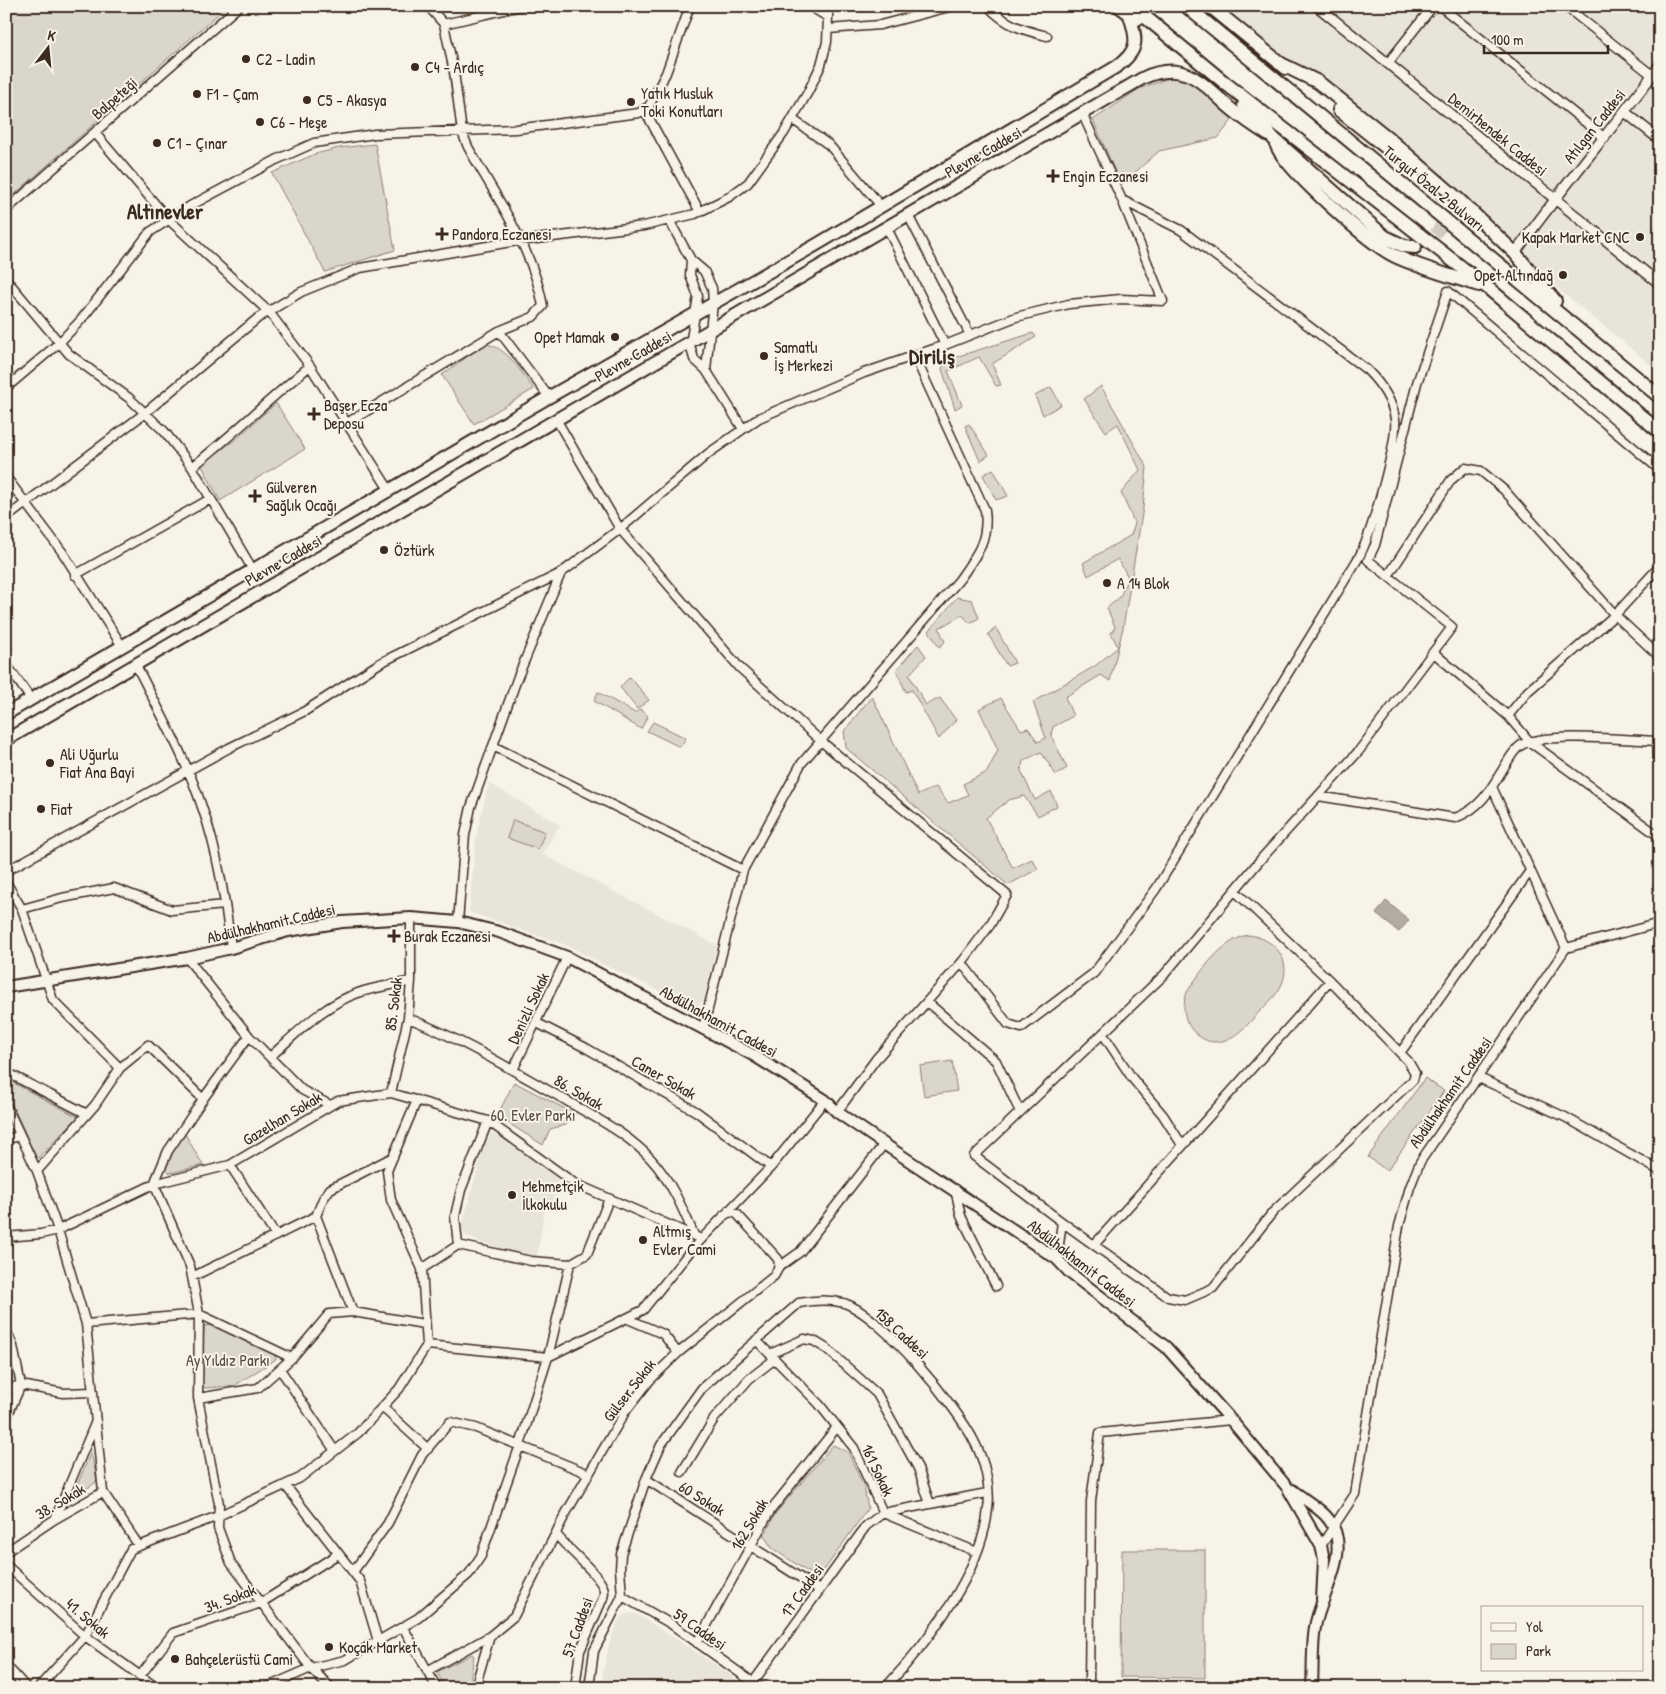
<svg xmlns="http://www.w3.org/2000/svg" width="1666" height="1694" viewBox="0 0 1666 1694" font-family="'Patrick Hand',sans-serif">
<rect width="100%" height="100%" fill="#f7f3e8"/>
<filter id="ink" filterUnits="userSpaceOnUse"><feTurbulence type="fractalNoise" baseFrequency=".02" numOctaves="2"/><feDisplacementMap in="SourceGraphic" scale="10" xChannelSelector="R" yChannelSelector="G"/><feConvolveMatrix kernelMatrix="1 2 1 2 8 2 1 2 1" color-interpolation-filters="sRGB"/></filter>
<g filter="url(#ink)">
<!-- built -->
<path fill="#e9e4d9" d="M1211,6H1660V372L1261,47Z
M489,783L560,825L542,854L717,945L704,1000L696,1008L600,963L569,946L469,912L476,836Z
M488,1131L517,1146L558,1179L551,1208L545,1207L537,1256L514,1253L479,1242L467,1236L461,1230Z
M635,1613L733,1676L738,1688H603V1671L609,1644L619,1619L625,1614Z"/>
<!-- green -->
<path fill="#dbd6cb" stroke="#8b8074" d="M6,6H227L6,202Z
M1172,77L1194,83L1233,119L1218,138L1159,151L1121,185L1093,120L1139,89Z
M375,144L395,250L325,272L272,173L315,154L339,148Z
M1033,333L1036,337L992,364L1001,385L996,386L979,357L948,371L962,405L955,409L942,369L946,360Z
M485,344C507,346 521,373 534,389L474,424L442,375Z
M1101,386L1147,467L1143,508L1123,628L1110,681L1101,675L1065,697L1073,716L1053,727L1051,735L1067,768L1056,775L1041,752L1023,761L1021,771L1035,800L1051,791L1057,806L1038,816L1024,796L1009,800L986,818L1013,868L1032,859L1038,869L1008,885L846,748L844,731L872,696L918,795L936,787L948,803L968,795L963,784L987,772L998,750L979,709L1001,698L1021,730L1028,728L1038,742L1046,738L1033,702L1095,666L1118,647L1111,633L1115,627L1107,608L1120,597L1128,577L1118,559L1088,576L1083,563L1131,535L1135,524L1121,493L1140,470L1118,424L1106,432L1084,399Z
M1051,387L1061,405L1043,415L1035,396Z
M276,403L305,449L220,501L201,464L235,440Z
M969,424L989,455L980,461L965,426Z
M993,469L1008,496L996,500L983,475Z
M957,597L972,600L979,618L970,623L962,615L939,628L945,642L939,647L929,631Z
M996,628L1015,663L1007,666L988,634Z
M918,645L926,656L909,675L926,705L940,698L956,720L939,739L912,690L906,692L896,670Z
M630,677L649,700L637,709L620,687Z
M598,692L635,713L640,709L648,716L641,729L594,701Z
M653,722L686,738L680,747L647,731Z
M513,820L545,832L538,849L507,838Z
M1248,935C1273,937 1294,960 1281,986C1276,996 1267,1004 1259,1012C1243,1031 1218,1057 1193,1031C1183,1019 1182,1006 1187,992C1201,971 1222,940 1248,935Z
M952,1061L957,1091L924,1096L920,1066Z
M1425,1078L1444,1091L1387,1171L1368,1157Z
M6,1079L78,1117L37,1159L6,1091Z
M514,1082L575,1114L566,1125L550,1129L543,1145L497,1116Z
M185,1134L203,1165L170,1173L166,1169C167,1155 177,1145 185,1134Z
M212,1325L275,1353L276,1359L234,1386L204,1388L202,1386L204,1326Z
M833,1445L848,1452L864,1487L868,1508L825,1569L811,1574L772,1548L764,1536L775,1514Z
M91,1452L97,1479L95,1483L71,1499Z
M1122,1550H1205V1678L1121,1677Z
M472,1654L474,1656L469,1688H445L437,1672Z"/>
<!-- water -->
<path fill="#b4aca0" stroke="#84786c" d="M1386,901L1409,920L1399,932L1376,914Z"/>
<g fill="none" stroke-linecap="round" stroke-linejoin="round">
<!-- trunk-tunnel -->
<path stroke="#d1cbc0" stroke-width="12" stroke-dasharray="12 6" stroke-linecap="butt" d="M1420,245C1449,230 1454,202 1428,181"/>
<!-- minor casing -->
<g stroke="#3b2a1e" stroke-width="11">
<path id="minor" d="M428,6L444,24L521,6
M828,6V17
M988,6C1005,25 1023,30 1047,36
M1440,6L1605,138
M1565,6L1652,75
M828,29L880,25L953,6
M1388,63L1433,6
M644,109L700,212
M792,119L829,145L881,206
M95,133L168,219L269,312L310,366L390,491
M6,210L239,6
M908,215L970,335
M669,220L691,260L704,271L712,288L713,303L706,370
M887,228L945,345
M691,260L690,275L698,296L690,345L694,359L706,370L743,429
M6,279L69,354L129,398L164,431L192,467L253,570
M499,331L549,397
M6,388L59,343L81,320L150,232L190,206L276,160L314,143L375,134L516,129L639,113L649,106L666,73L690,6
M556,419L620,529L740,668L822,742L1007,895L990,925L963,961L876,1059L837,1112
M347,423L499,331L533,317L543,306C533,249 496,197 468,147L462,132L454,72L444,24
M192,467C233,435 269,399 310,366
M6,477L63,553L122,646
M6,518L145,413L258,318L301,292L360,268L511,242L644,226L695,214L729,197L748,183L784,133L808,92L821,65L827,42L828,17L809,6
M75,575L210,499
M1388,576L1451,480L1465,468L1481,471L1504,490L1615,615L1660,657
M1434,653L1508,716L1530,742L1660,837
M6,664L31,699
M136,665C159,711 186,758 202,807C218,852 225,900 231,948
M1508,716L1528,691L1615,615L1660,566
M493,746L743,870
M1492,787L1566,948L1660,923
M1318,796L1455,818C1482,808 1492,787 1506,764C1510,758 1514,750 1520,746C1540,731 1632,740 1660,741
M6,871L229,748L305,711L380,663L561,573L620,529L709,453L759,418L864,373L945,345L1016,317L1069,304L1121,299L1163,301L1122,200L1082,113
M6,882L22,909L53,1000L120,1068L95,1105L37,1171
M22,909L62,898L114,888L172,910L225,905
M458,922L465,835L471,807L517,679L561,573
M187,958L249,1036L302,1090L330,1105
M962,963L1008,1024L1021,1028L1094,973L1156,889L1359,557C1371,535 1398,442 1395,419C1392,399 1381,384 1367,370L1181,230L1122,200
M927,1002L996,1061L1020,1112
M408,1018C464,1040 515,1072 567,1101C597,1119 627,1133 651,1159C671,1181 682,1207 694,1235
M537,1023L586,1048L697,1112L771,1167
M703,1029L743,870L801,764L959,580C976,556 989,541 985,510L914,355
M1103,1034L1132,1078L1163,1115L1182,1145
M1400,1053L1530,871
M270,1057C297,1033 323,1005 358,993C374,987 394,985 411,981
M120,1068L148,1045L203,1099L168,1151L154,1184L190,1266L199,1314L198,1398L219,1504L218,1528L231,1563L311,1668
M513,1070L567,957
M6,1072L87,1114
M1479,1078L1565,1117L1660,1171
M391,1093L408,1018L411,981V918
M203,1099L249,1036
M417,1100L387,1171L391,1200L422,1269
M6,1105L37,1171L58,1230L86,1324L103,1492L139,1546
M6,1139L20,1136
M230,1165L276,1236
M955,1189L961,1216L996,1286
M724,1215L731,1212L737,1214L778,1259L779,1267
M1062,1222L1094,1245L1330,981L1235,891
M6,1237L41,1234L58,1230L154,1184L230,1165L338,1101L391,1093L488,1121L574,1183L701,1239
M458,1245L531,1261L570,1264L587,1254L609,1199
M1094,1245L1168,1297L1185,1300L1213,1288L1273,1212L1413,1080L1415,1073L1408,1061L1330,981
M1057,1259L1062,1222L974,1156L1164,975L1261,859L1358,752L1452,627L1368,560L1375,545L1417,383L1448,291L1660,470
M192,1277L316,1216
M353,1312L316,1216L323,1199L330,1189L393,1157
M628,1319L663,1334L678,1353
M86,1324L199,1314L292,1358
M6,1329L13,1346L21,1385L6,1419
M756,1340L819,1404L854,1448L883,1513
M427,1345L422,1269L458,1245L455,1216L461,1190L488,1121
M770,1354L804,1339L814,1341L827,1349L877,1394L918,1468L930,1504
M280,1369L335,1451
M21,1385L63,1393L93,1392
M198,1398L258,1388L292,1358L329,1314L353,1312L424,1324
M382,1407L428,1449
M682,1472L714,1419L749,1379L775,1359
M646,1479L818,1589
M285,1485L360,1581L378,1641
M883,1513L977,1552
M55,1519L96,1421
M556,1534C568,1550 596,1571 603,1587C605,1591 604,1594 603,1598L580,1651L575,1688
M1321,1546L1355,1494L1399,1226L1410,1187L1420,1162L1566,948
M6,1552L55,1519L103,1492
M6,1565L85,1636L157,1688
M353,1572L388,1523L422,1455L450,1422L476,1428L589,1474
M622,1596L620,1569L621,1554L646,1479L661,1445L702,1388L799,1303C814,1300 829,1299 844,1303C881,1315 958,1407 975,1443C985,1462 991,1488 988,1509C982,1572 927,1643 885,1688
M622,1596L671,1624L761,1688
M403,1627L437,1688
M697,1643L770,1511L837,1427
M427,1671L490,1636L514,1616L565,1515L625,1412L650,1380L678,1353L774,1276L779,1267L800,1252L884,1144
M140,1676L173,1633L261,1603L338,1554
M38,1688L85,1636L131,1549L218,1516L300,1478L358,1433L399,1389L427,1345L548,1357L643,1310L692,1249L771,1167L825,1100
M265,1688L311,1668L345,1660L418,1618L469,1574L481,1556L520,1445L548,1357L570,1264
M475,1688L490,1636
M589,1688L594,1651L622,1596
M749,1688L866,1526L883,1513L987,1493
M1089,1688L1091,1501L1100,1433L1231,1420"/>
</g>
<!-- tertiary casing -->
<g stroke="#3b2a1e" stroke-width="12">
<path id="tertiary" d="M1317,6L1660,284
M1625,112L1660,140
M1515,253C1561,189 1612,129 1660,65
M6,1391L21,1385
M6,1666L26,1688
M311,1668L330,1688"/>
</g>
<!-- secondary casing -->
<g stroke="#3b2a1e" stroke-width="14">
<path id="secondary" d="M6,987L187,958L231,948L288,931L342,922L411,918L458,922L499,932L567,957L753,1055L825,1100L837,1112L884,1144L1057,1259L1070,1273L1166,1347L1231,1420L1287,1487L1321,1546L1324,1559L1322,1600
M1292,1490C1302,1498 1316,1506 1325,1515C1356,1547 1321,1592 1315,1627C1312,1646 1313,1668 1312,1688"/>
</g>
<!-- primary casing -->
<g stroke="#3b2a1e" stroke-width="15">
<path id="primary" d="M6,714L549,397L816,245L1116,67C1139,51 1138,40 1129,14
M6,740L1143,78C1184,59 1201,82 1230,108C1242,118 1255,127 1268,135"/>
</g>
<!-- trunk casing -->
<g stroke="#3b2a1e" stroke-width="16">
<path id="trunk" d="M1119,6L1137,19
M1132,6L1225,83L1488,288L1660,432
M1186,6L1660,397
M1210,6L1286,68
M1279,63L1318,82L1388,138L1458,199L1515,253L1555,301
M1244,105L1274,139L1385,237L1404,246L1415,247
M1339,110L1397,156
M1277,146C1287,170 1368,242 1393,255C1420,268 1451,276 1479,285"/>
</g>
<!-- minor -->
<use href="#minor" stroke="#f7f3e8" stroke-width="8"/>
<!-- tertiary -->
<use href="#tertiary" stroke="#f7f3e8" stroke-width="9"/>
<!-- secondary -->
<use href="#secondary" stroke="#f7f3e8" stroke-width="10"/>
<!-- primary -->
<use href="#primary" stroke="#f7f3e8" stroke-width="11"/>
<!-- trunk -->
<use href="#trunk" stroke="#f7f3e8" stroke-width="12"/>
</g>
</g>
<!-- markers -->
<g fill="#3b2a1e" stroke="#f7f3e8" stroke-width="2">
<circle cx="246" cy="59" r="5"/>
<circle cx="415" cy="67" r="5"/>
<circle cx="197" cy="94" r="5"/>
<circle cx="307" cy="100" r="5"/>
<circle cx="631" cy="102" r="5"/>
<circle cx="260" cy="122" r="5"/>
<circle cx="157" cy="143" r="5"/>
<path d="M1050.5 168.5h5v5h5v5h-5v5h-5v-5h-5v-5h5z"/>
<path d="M439.5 226.5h5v5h5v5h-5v5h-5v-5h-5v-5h5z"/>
<circle cx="1640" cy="237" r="5"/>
<circle cx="1563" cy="275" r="5"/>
<circle cx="615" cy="337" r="5"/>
<circle cx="764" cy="356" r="5"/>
<path d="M311.5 406.5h5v5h5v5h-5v5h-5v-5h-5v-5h5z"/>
<path d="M252.5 488.5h5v5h5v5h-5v5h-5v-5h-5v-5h5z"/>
<circle cx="384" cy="550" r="5"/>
<circle cx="1107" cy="583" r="5"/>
<circle cx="50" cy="763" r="5"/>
<circle cx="41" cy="809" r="5"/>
<path d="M391.5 928.5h5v5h5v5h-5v5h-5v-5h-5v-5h5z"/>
<circle cx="512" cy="1195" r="5"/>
<circle cx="643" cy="1240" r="5"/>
<circle cx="329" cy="1647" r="5"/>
<circle cx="175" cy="1659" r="5"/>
</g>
<g text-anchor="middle" stroke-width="4" stroke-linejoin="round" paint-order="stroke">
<!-- poi labels -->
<g font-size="16" fill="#3b2a1e" stroke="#f7f3e8" text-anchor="start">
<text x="256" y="65">C2 - Ladin</text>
<text x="425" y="73">C4 - Ardıç</text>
<text x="641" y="99">Yatık Musluk<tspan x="641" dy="18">Toki Konutları</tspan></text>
<text x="207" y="100">F1 - Çam</text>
<text x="317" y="106">C5 - Akasya</text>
<text x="270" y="128">C6 - Meşe</text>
<text x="167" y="149">C1 - Çınar</text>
<text x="1063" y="182">Engin Eczanesi</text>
<text x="452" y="240">Pandora Eczanesi</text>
<text x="1630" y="243" text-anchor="end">Kapak Market CNC</text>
<text x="1553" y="281" text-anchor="end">Opet Altındağ</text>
<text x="605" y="343" text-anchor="end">Opet Mamak</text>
<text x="774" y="353">Samatlı<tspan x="774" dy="18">İş Merkezi</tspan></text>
<text x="324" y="411">Başer Ecza<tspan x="324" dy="18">Deposu</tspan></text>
<text x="266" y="493">Gülveren<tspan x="266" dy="18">Sağlık Ocağı</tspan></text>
<text x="394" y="556">Öztürk</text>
<text x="1117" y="589">A 14 Blok</text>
<text x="60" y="760">Ali Uğurlu<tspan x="60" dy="18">Fiat Ana Bayi</tspan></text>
<text x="51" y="815">Fiat</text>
<text x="404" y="942">Burak Eczanesi</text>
<text x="522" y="1192">Mehmetçik<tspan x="522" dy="18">İlkokulu</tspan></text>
<text x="653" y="1237">Altmış<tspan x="653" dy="18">Evler Cami</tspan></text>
<text x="339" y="1653">Koçak Market</text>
<text x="185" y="1665">Bahçelerüstü Cami</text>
</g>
<!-- street labels -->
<g font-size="16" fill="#3b2a1e" stroke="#f7f3e8">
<text transform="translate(114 98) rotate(-41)" y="6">Balpeteği</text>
<text transform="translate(1594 126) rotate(-52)" y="6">Atılgan Caddesi</text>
<text transform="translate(1498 134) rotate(39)" y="6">Demirhendek Caddesi</text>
<text transform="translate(983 152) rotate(-30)" y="6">Plevne Caddesi</text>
<text transform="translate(1434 188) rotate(39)" y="6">Turgut Özal 2 Bulvarı</text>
<text transform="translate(633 356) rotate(-30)" y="6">Plevne Caddesi</text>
<text transform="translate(283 560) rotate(-30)" y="6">Plevne Caddesi</text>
<text transform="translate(271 923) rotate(-13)" y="6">Abdülhakhamit Caddesi</text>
<text transform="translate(393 1004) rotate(-83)" y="6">85. Sokak</text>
<text transform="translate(528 1008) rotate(-65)" y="6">Denizli Sokak</text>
<text transform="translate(719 1021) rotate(29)" y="6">Abdülhakhamit Caddesi</text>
<text transform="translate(664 1077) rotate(30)" y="6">Caner Sokak</text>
<text transform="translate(579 1092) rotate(30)" y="6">86. Sokak</text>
<text transform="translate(1450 1092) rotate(-55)" y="6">Abdülhakhamit Caddesi</text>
<text transform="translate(282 1118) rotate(-31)" y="6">Gazelhan Sokak</text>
<text transform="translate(1082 1263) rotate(38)" y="6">Abdülhakhamit Caddesi</text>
<text transform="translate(902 1333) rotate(43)" y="6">158 Caddesi</text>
<text transform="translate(629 1390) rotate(-52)" y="6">Gülser Sokak</text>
<text transform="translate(878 1470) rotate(65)" y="6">161 Sokak</text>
<text transform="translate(702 1498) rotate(32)" y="6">60 Sokak</text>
<text transform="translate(60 1501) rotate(-31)" y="6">38. Sokak</text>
<text transform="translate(749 1524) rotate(-59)" y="6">162 Sokak</text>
<text transform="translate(802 1590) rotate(-54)" y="6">17 Caddesi</text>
<text transform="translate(230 1598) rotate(-21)" y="6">34. Sokak</text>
<text transform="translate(88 1618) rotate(40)" y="6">41. Sokak</text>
<text transform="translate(577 1627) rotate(-70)" y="6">57 Caddesi</text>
<text transform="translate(700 1629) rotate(35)" y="6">59 Caddesi</text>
</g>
<!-- park labels -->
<g font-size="16" fill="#5b4c41" stroke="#f7f3e8">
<text x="533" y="1121">60. Evler Parkı</text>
<text x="228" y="1366">Ay Yıldız Parkı</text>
</g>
<!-- district labels -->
<g font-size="21" font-weight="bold" fill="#3b2a1e" stroke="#f7f3e8">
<text x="165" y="219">Altınevler</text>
<text x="932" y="364">Diriliş</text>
</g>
</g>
<!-- margin -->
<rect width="1666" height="1694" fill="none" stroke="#f7f3e8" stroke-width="25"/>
<rect x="12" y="12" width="1641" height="1669" fill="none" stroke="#3b2a1e" stroke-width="2" filter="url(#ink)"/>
<!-- legend -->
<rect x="1481" y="1606" width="162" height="65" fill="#f7f3e8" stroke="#aca397"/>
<rect x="1491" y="1623" width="25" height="8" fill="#f7f3e8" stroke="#aca397"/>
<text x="1526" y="1632" font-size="15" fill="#3b2a1e">Yol</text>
<rect x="1491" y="1644" width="25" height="15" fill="#dbd6cb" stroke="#aca397"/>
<text x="1526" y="1656" font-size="15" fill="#3b2a1e">Park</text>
<!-- north arrow -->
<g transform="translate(48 48) rotate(16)" stroke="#f7f3e8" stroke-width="4" paint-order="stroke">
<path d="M0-4L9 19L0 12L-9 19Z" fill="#3b2a1e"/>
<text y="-8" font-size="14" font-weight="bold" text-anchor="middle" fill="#3b2a1e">K</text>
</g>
<!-- scale -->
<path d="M1484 45v8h124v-8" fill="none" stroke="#3b2a1e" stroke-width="2.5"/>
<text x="1491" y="45" font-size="15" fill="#3b2a1e" stroke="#f7f3e8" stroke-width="4" paint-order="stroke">100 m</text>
</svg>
